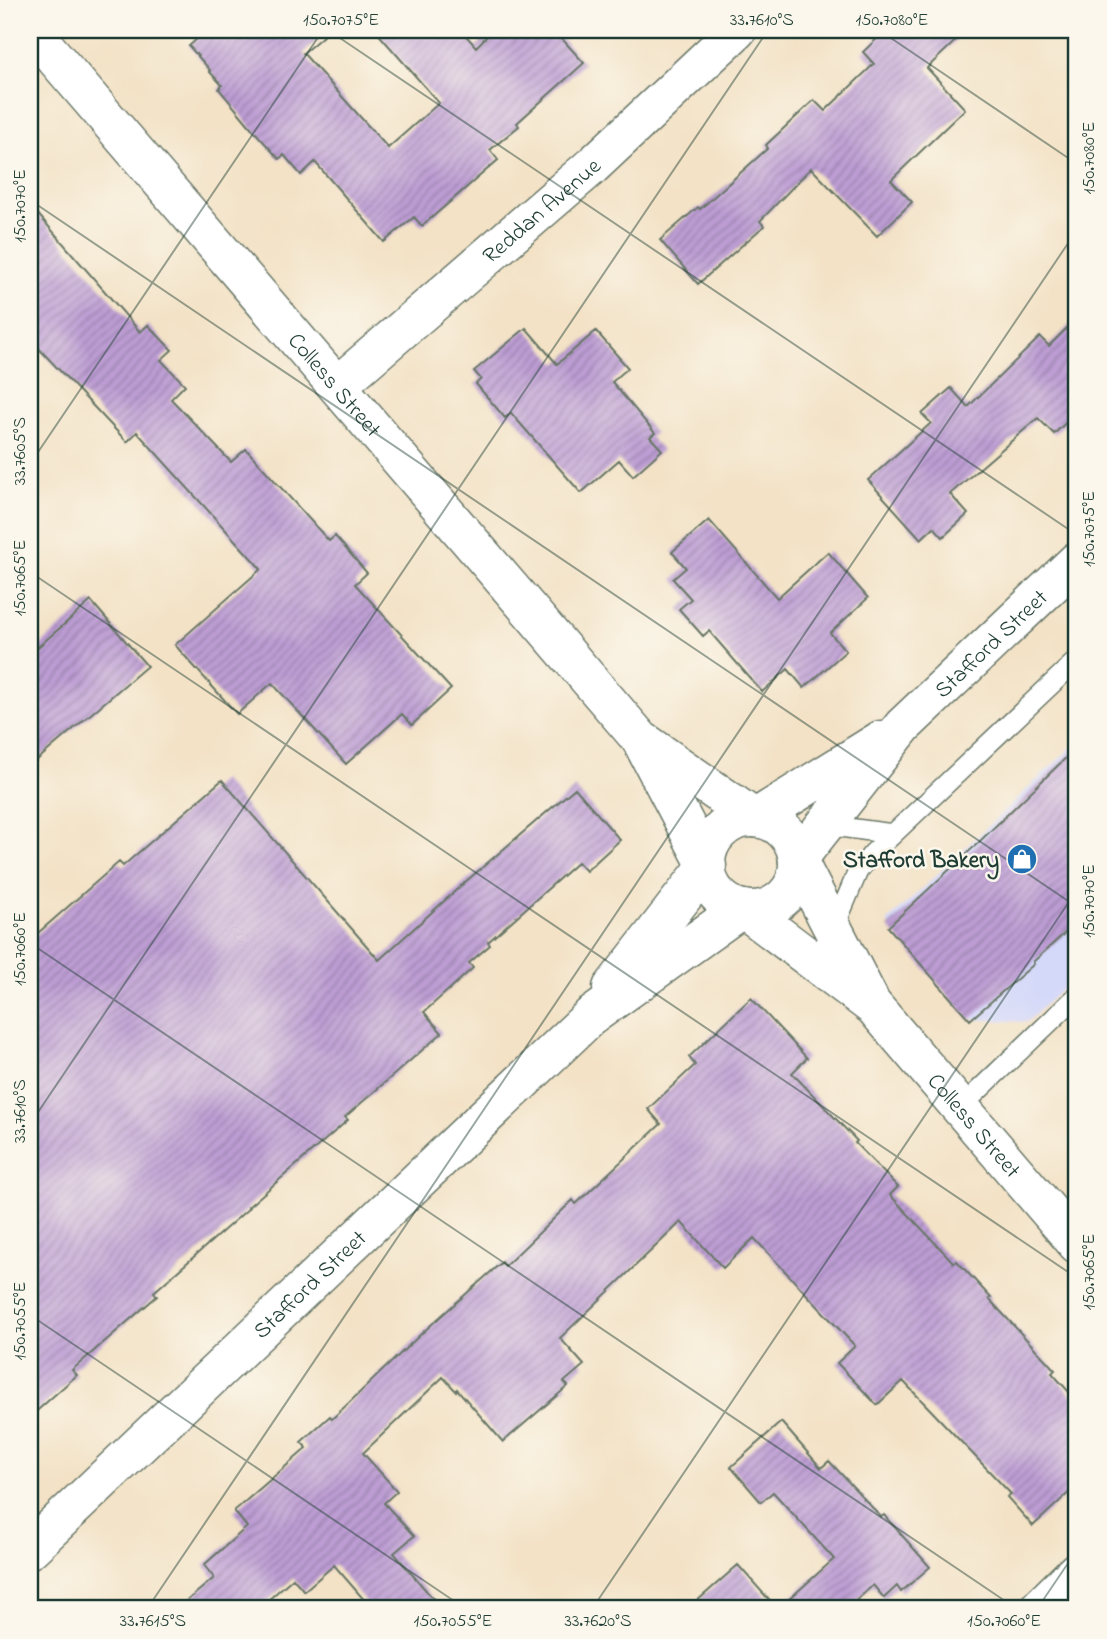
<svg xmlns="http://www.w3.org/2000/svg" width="1107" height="1639" viewBox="0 0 1107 1639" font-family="'Indie Flower',sans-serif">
<defs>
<pattern id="building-hatch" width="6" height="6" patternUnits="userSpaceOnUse" patternTransform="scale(1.75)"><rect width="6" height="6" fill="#bd9dd4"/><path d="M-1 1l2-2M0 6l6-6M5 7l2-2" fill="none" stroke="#9981ad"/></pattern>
</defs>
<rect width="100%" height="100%" fill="#fbf7ec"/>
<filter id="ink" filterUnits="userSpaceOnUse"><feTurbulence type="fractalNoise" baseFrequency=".0143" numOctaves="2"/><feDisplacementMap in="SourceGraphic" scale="14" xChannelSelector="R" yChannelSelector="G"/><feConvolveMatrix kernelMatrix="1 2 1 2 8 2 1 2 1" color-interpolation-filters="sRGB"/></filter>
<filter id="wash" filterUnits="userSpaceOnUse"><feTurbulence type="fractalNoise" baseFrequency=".00686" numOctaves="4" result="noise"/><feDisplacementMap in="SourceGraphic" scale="28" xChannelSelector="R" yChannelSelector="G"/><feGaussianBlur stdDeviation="1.57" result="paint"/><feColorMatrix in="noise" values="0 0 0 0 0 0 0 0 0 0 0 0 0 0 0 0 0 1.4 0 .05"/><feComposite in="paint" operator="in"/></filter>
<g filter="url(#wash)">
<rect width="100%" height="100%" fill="#f3e2c6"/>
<!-- built -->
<path fill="#d4d8f9" d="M1077,742V975L1027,1022L971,1019L887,922Z"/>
<g id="blocks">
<!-- building -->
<path fill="url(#building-hatch)" d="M207,30H330L303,53L388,148L439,103L375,30H461L476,47L493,30H554L584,63L517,123L519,126L490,150L498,160L422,226L414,217L384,242L315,162L301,175L284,155L279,159L254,131L219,89L222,85L209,71L210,70L189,46Z
M886,30H967L927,68L965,109L891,180L912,202L877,236L811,168L760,221L764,226L698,284L660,240L698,207L700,209L768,148L766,145L814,100L825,111L874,64L863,52Z
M30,205L140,332L148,325L172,350L161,360L185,385L171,399L231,462L246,449L329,541L335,536L367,573L355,584L451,689L412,725L402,714L346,764L272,683L237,714L175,645L261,569L137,432L127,442L30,339Z
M1077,318V412L1054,434L1038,418L950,494L968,514L943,537L934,527L921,539L868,480L931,423L922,414L951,388L968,407L1040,337L1049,346Z
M526,328L557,364L596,331L628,368L612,382L655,433L650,437L662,450L633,476L619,460L581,493L511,413L505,418L476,384L481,379L474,371Z
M709,520L777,598L828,552L868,598L830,633L846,651L804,688L788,669L762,692L709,631L703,636L679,609L691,599L673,579L686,568L672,552Z
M91,601L147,666L30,766V654Z
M1077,747V922L1033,962L1034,964L970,1020L888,927L977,844Z
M222,780L379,960L464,883L575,788L620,840L586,871L578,862L488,942L490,945L469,963L473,968L424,1012L442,1033L345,1117L348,1120L248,1207L249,1208L154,1292L157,1296L72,1370L77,1375L30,1417V940L119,862L123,866Z
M751,998L807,1058L792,1073L857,1141L855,1143L898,1187L890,1195L954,1263L957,1261L991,1298L989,1299L1055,1370L1052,1373L1077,1401V1485L1033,1526L1007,1497L1011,1494L903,1381L877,1405L837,1363L855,1346L754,1238L723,1268L681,1222L560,1338L584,1365L564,1382L568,1386L503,1442L457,1389L456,1391L443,1377L363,1453L397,1491L384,1503L414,1536L394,1553L442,1609H372L334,1565L304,1591L293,1578L258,1609H177L214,1578L204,1565L247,1527L234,1511L307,1448L301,1442L330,1416L332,1419L422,1333L502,1262L505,1266L573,1200L576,1204L661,1124L648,1109L695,1065L689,1057Z
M781,1422L821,1468L829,1461L881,1517L884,1515L930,1567L901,1592L897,1586L884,1598L873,1585L847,1609H778L834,1559L773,1492L761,1502L731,1467Z
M738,1565L777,1609H688Z"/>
</g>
</g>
<g filter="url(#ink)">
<use href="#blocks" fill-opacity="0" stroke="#697767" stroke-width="2"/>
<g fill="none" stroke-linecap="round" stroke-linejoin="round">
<!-- service casing -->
<g stroke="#697767" stroke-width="22">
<path id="service" d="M825,825L893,834
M834,928L858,871L872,854L1077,660
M960,1108L1077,996"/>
</g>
<!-- minor casing -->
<g stroke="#697767" stroke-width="41">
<g id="minor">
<path id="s1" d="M31,30L641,740L706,864"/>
<path id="s2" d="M338,385L592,166L737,30"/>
<path d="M646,743L754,818"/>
<path d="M756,818L881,740"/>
<circle cx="752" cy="864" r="46"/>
<path id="s3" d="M798,859L903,726L1077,561"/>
<path d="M798,861L869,999"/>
<path id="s4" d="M744,909L874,1007L1077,1244"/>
<path d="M612,988L707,866"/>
<path id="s5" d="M30,1549L590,1017L741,909"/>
<path d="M1038,1609L1077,1571"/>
</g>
</g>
<!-- service -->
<use href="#service" stroke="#fff" stroke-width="19"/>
<!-- minor -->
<use href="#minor" stroke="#fff" stroke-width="38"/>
</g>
</g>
<!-- ticks -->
<path fill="none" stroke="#1f3d34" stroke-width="2" stroke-opacity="0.45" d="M328,30L1077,535M879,30L1077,164M30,200L1077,907M30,464L323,30M30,572L1077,1278M30,943L1017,1609M30,1124L768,30M30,1315L466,1609M147,1609L1077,230M592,1609L1077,890M1037,1609L1077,1550"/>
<!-- icons -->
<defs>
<g id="shop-disc" transform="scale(1.575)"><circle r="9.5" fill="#1f6fb2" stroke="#fbf7ec"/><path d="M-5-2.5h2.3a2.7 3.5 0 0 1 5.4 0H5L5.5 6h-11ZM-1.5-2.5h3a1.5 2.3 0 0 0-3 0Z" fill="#fff"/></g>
</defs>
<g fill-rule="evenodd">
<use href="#shop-disc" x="1022" y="859"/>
</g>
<g text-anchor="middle" stroke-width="5" stroke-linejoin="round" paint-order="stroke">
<!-- street labels -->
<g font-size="23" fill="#1f3d34" stroke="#fbf7ec">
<text dy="8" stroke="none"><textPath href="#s2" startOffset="268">Reddan Avenue</textPath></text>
<text dy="8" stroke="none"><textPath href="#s1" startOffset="467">Colless Street</textPath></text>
<text dy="8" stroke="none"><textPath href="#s3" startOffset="290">Stafford Street</textPath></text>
<text dy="8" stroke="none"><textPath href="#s4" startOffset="318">Colless Street</textPath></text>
<text dy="8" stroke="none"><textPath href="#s5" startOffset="385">Stafford Street</textPath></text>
</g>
<!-- poi labels -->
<g font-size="23" font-weight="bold" fill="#1f3d34" stroke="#fbf7ec" text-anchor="end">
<text x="999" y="867">Stafford Bakery</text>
</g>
</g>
<!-- margin -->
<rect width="1107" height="1639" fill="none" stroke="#fbf7ec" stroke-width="77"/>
<rect x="38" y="38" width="1030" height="1562" fill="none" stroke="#1f3d34" stroke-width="2.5"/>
<g font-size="18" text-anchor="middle" fill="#1f3d34">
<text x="341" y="25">150.7075°E</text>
<text x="762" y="25">33.7610°S</text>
<text x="892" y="25">150.7080°E</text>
<text transform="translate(1088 158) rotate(-90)" y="6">150.7080°E</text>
<text transform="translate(19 206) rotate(-90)" y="6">150.7070°E</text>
<text transform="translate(19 451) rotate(-90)" y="6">33.7605°S</text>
<text transform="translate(1088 529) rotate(-90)" y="6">150.7075°E</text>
<text transform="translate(19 578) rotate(-90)" y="6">150.7065°E</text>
<text transform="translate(1088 901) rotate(-90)" y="6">150.7070°E</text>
<text transform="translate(19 949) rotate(-90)" y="6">150.7060°E</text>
<text transform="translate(19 1111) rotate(-90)" y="6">33.7610°S</text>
<text transform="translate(1088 1272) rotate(-90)" y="6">150.7065°E</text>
<text transform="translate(19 1321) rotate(-90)" y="6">150.7055°E</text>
<text x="153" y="1626">33.7615°S</text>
<text x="453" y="1626">150.7055°E</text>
<text x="598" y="1626">33.7620°S</text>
<text x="1004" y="1626">150.7060°E</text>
</g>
</svg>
